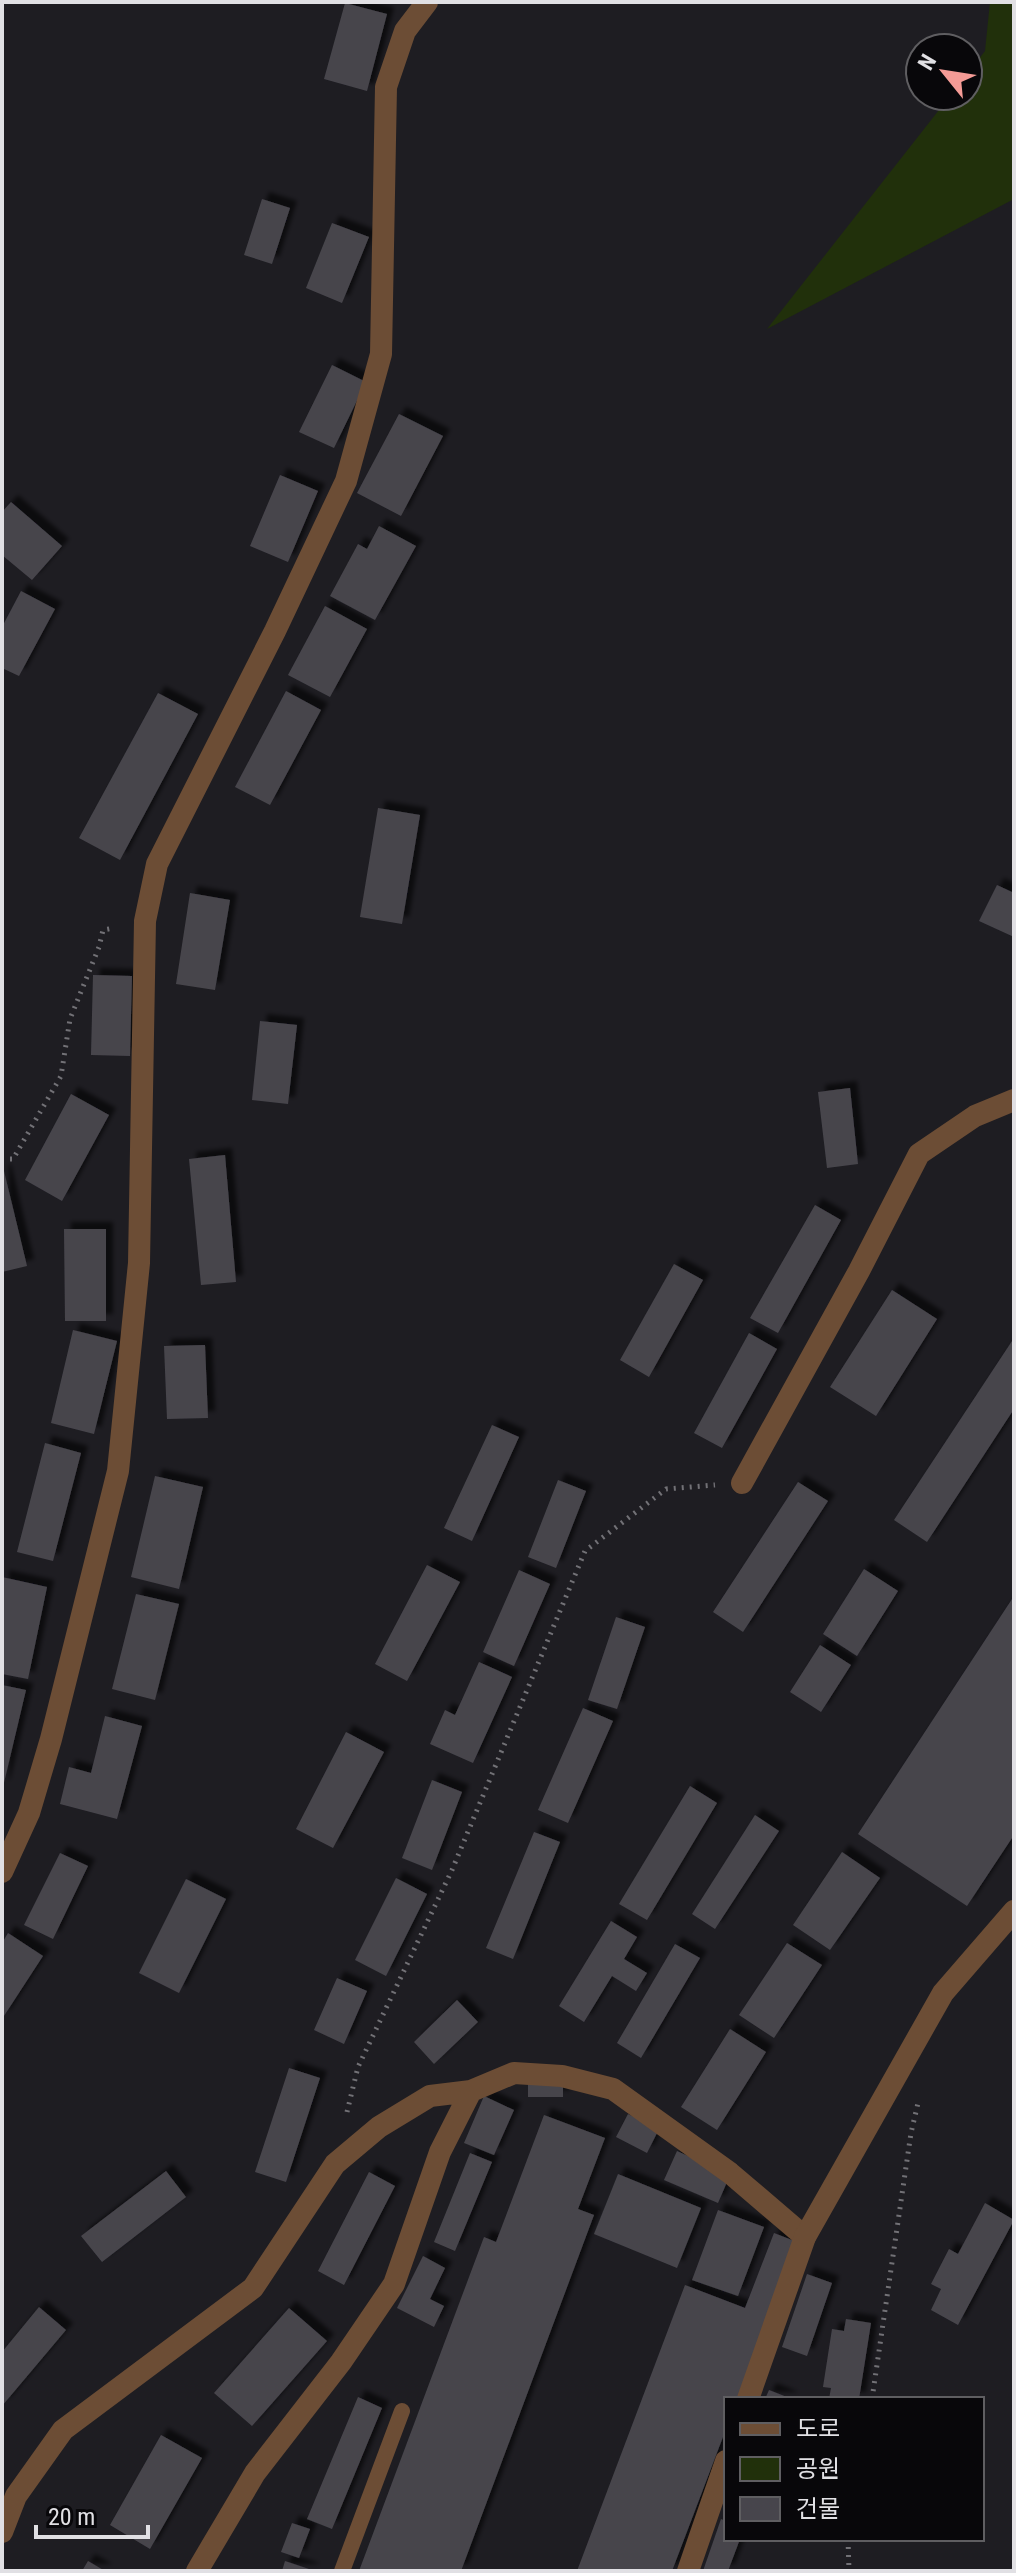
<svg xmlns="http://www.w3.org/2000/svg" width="1016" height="2573" viewBox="0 0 1016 2573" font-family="'Roboto Condensed','Noto Sans KR',sans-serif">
<defs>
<filter id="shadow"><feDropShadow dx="7" dy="-7" stdDeviation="2" flood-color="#0009"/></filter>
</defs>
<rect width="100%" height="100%" fill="#1e1d22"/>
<!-- green -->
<path fill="#21300b" d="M990,2H1014V199L767,329L950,96H968V73L985,51Z"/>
<!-- building -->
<path fill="#47454c" filter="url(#shadow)" d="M345,3L387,14L367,91L324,79Z
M262,199L290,208L272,264L244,255Z
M332,223L369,237L342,303L306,288Z
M332,365L366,382L334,448L299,432Z
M399,414L443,436L401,516L357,493Z
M280,475L318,491L288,562L250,546Z
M11,502L62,546L32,580L2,555V512Z
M379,526L416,546L375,620L330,596L358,544L367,549Z
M21,591L55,609L19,676L2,668V627Z
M325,606L367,629L330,697L288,675Z
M286,691L321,710L270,805L235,787Z
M158,693L198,714L120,860L79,838Z
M378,808L420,815L402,924L360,917Z
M997,885L1014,893V937L979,921Z
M190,893L230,900L215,990L176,984Z
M93,975L132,976L130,1056L91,1055Z
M260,1021L297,1025L288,1104L252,1100Z
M850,1088L858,1164L827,1168L818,1092Z
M71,1094L109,1115L62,1201L25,1180Z
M225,1155L236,1282L201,1285L189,1159Z
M4,1171L27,1266L2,1272V1172Z
M815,1205L841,1220L778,1333L750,1318Z
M64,1229H106V1321H65Z
M674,1264L703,1280L649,1377L620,1360Z
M892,1290L937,1319L876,1416L830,1387Z
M73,1330L117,1341L94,1434L51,1423Z
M749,1333L777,1349L722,1448L694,1433Z
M1014,1338V1409L927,1542L894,1520Z
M205,1345L208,1418L167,1419L164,1346Z
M492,1425L519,1437L472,1541L444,1528Z
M45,1443L81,1453L53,1561L17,1552Z
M155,1476L203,1487L179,1589L131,1577Z
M558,1480L586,1491L556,1568L528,1557Z
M798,1482L828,1501L743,1632L713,1612Z
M427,1565L460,1582L407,1681L375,1664Z
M864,1569L898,1591L857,1656L823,1634Z
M519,1570L550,1584L514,1666L483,1652Z
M2,1577L47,1587L28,1679L2,1674Z
M136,1594L179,1604L155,1700L112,1689Z
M1014,1596V1835L967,1906L858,1834Z
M616,1617L645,1627L617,1709L588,1700Z
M820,1645L851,1665L821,1712L790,1692Z
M479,1662L512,1677L473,1763L430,1744L445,1710L455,1715Z
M2,1685L26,1690L3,1787H2Z
M583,1708L613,1721L568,1823L538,1810Z
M105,1716L142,1726L117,1819L60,1804L69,1767L91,1773Z
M346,1732L384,1752L333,1848L296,1829Z
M432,1780L462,1792L432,1870L402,1858Z
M690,1786L717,1803L647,1920L619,1904Z
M755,1815L779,1831L715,1929L692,1914Z
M534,1832L560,1842L513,1959L486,1948Z
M842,1852L880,1878L830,1950L793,1925Z
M60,1853L88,1866L53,1939L24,1925Z
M396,1878L427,1894L386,1976L355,1960Z
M186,1879L226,1899L179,1993L139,1973Z
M611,1921L637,1937L624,1959L647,1973L636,1991L612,1976L584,2022L559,2006Z
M8,1933L43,1956L2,2019V1943Z
M787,1943L822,1965L774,2038L739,2015Z
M675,1944L700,1958L641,2058L617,2043Z
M337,1978L367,1991L344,2044L314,2030Z
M457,2000L478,2022L434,2064L414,2042Z
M730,2029L766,2052L717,2130L681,2107Z
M289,2068L320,2078L286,2182L255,2172Z
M563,2079V2097H528V2080Z
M484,2096L514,2110L494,2155L464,2143Z
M628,2114L659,2129L647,2153L616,2137Z
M544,2115L605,2138L578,2209L594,2215L461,2571H359L484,2237L496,2242Z
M677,2151L730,2175L718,2203L664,2180Z
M470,2153L492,2162L455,2251L434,2242Z
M166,2171L186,2197L102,2262L81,2236Z
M369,2172L395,2186L344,2285L318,2271Z
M618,2174L701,2208L677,2268L594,2234Z
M985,2203L1014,2220L958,2325L931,2310L941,2289L931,2284L949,2249L958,2254Z
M718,2210L764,2227L738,2296L692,2280Z
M774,2233L797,2242L737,2399H726V2429L672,2571H577L685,2285L745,2308Z
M423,2256L445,2268L430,2299L444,2306L434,2327L397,2308Z
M807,2274L832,2283L807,2356L782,2347Z
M39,2307L66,2330L2,2406V2352Z
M289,2308L327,2341L252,2426L214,2393Z
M846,2319L871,2323L859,2399H829L831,2388L823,2387L832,2329L844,2331Z
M769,2390L792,2399H765Z
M358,2397L382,2408L332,2529L307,2519Z
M161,2435L202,2458L150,2549L110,2525Z
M721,2519L726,2521V2539H740L728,2571H703Z
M292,2523L310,2529L299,2558L281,2552Z
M88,2561L105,2571H82Z
M285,2561L312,2570V2571H282Z"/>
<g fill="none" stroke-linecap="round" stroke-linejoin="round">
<!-- path -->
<path stroke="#727176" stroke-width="5" stroke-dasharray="2 6" stroke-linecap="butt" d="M2,1159H13L61,1076L70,1019L99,947L103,930L114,928
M347,2112L358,2067L452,1870L585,1551L666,1489L715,1485
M872,2399L911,2133L918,2103
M848,2539L849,2571
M1013,2571L1014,2570"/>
<!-- service -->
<path stroke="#6c4d35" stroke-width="16" d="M342,2571L402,2411"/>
<!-- minor -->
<path stroke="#6c4d35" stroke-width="22" d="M742,1483L859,1271L919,1154L975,1116L1014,1100
M2,1872L29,1813L51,1739L118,1471L139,1263L145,921L157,864L275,631L346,481L381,354L386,87L405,31L427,2
M2,2532L16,2496L63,2430L253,2288L335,2164L379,2127L430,2096L471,2091L514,2073L562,2076L613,2089L730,2173L805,2237
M197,2571L255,2473L341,2362L394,2284L440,2152L471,2091"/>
<!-- tertiary -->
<path stroke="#6c4d35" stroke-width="22" d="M748,2399L805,2237L943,1993L1014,1911
M688,2571L726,2461"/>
</g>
<!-- border -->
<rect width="1016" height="2573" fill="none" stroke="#e1e0e4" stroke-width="8"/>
<!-- legend -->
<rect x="724" y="2397" width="260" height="144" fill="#08070a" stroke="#5f5e61" stroke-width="2"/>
<rect x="740" y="2423" width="40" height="12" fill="#6c4d35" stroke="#5f5e61" stroke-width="2"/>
<text x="796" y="2437" font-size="24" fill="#e1e0e4">도로</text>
<rect x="740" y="2457" width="40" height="24" fill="#21300b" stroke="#5f5e61" stroke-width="2"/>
<text x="796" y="2477" font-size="24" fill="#e1e0e4">공원</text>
<rect x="740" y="2497" width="40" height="24" fill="#47454c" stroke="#5f5e61" stroke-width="2"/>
<text x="796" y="2517" font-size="24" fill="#e1e0e4">건물</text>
<!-- north arrow -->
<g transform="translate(944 72) rotate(300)"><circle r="38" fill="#08070a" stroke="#5f5e61" stroke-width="2"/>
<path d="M0-6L14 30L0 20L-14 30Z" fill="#f59b96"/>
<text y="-12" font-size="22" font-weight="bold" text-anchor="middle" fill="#e1e0e4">N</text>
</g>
<!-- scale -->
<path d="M36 2525v12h112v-12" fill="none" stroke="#e1e0e4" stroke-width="4"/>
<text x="48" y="2525" font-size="24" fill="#e1e0e4" stroke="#08070a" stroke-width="6" paint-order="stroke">20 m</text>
</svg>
